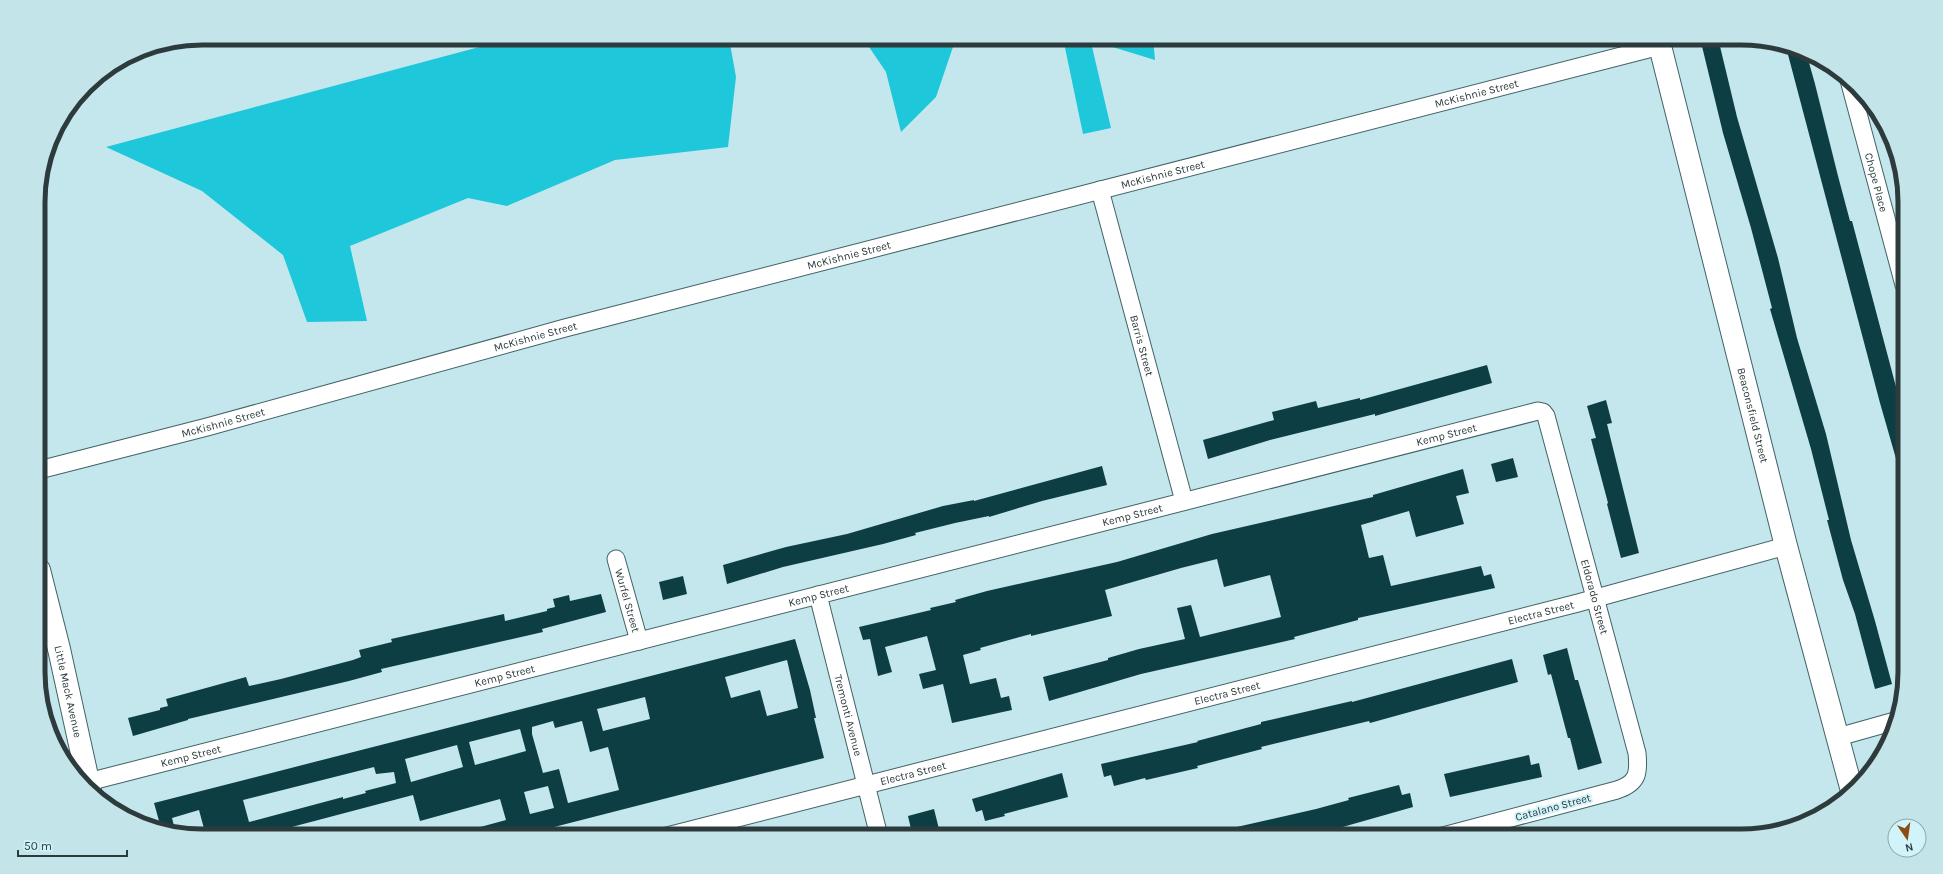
<svg xmlns="http://www.w3.org/2000/svg" width="1943" height="874" viewBox="0 0 1943 874" font-family="Karla,sans-serif">
<rect width="100%" height="100%" fill="#c3e7ec"/>
<!-- forest -->
<path fill="#1fc7db" d="M513,38H729L736,77L728,147L615,160L507,206L468,198L350,246L367,321L307,322L283,255L202,191L106,147Z
M863,38H956L936,97L901,132L886,72Z
M1063,38H1090L1111,128L1083,134Z
M1103,38H1153L1155,60L1106,45Z"/>
<!-- building -->
<path fill="#0d3e44" fill-rule="evenodd" d="M1700,38H1718L1737,117L1778,258L1797,338L1826,434L1851,540L1875,621L1892,684L1875,689L1855,614L1843,580L1827,520H1829L1811,449L1770,309L1772,308L1751,228L1723,133Z
M1786,47L1806,52L1815,84L1838,176L1850,221H1852L1904,417V475L1901,476L1880,403Z
M1487,365L1492,383L1375,416V414L1270,440L1208,459L1203,440L1274,420L1272,412L1316,401L1318,408L1360,398V400Z
M1606,400L1612,423L1607,424L1639,553L1621,558L1607,504L1608,503L1591,439L1596,438L1587,406Z
M1513,458L1518,477L1496,482L1491,464Z
M1102,466L1107,485L1042,501L989,517V516L955,523L915,533L916,535L883,544L783,567L727,584L723,565L786,547L847,534L943,506L974,500V501Z
M1463,469L1469,493L1456,496L1464,524L1416,537L1409,511L1361,525L1369,558L1383,555L1391,586L1481,566L1484,576L1491,574L1495,588L1358,618V620L1294,637L1295,639L1269,645L1141,674L1049,701L1043,677L1108,660V658L1139,649L1185,639L1177,608L1191,605L1200,637L1281,617L1270,575L1224,587L1217,559L1181,568L1105,590L1112,616L1031,636V634L980,648L981,650L963,655L970,684L996,678L1001,698L1009,696L1012,710L952,723L943,684L923,689L919,674L936,670L927,636L885,647L892,672L878,676L870,639L863,640L859,627L931,610L930,608L956,602L955,600L987,591L1117,562L1212,534L1373,497V495Z
M683,576L687,594L663,600L659,582Z
M601,594L606,612L542,629L543,632L381,669L382,672L349,681L188,719V720L133,736L128,718L160,710V708L168,706L166,699L246,677L249,686L281,679L353,660L361,657L359,650L392,642L391,639L504,614L505,621L547,611V609L555,607L553,599L569,595L570,601Z
M795,639L810,690L816,718H814L824,758L519,836H462V832L506,820L500,799L420,821L413,795L269,833V831L250,836H206L199,810L172,818L174,826L161,828L154,803ZM787,660L798,708L767,716L760,690L731,698L725,677ZM645,697L650,719L603,731L597,709ZM553,721L555,728L582,721L590,752L608,747L619,790L568,803L559,769L543,773L532,734V727ZM520,729L526,751L475,765L469,742ZM457,745L463,767L411,782L405,759ZM374,767L376,774L394,772L396,783L365,791L366,793L343,799V797L249,822L243,800ZM548,786L554,808L530,814L524,792Z
M1567,648L1575,680H1578L1602,763L1578,770L1570,738H1568L1551,674L1548,675L1543,655Z
M1512,659L1518,682L1370,723L1369,721L1261,747L1262,749L1197,766L1198,768L1146,780L1145,778L1114,786L1111,775L1104,777L1101,764L1198,742L1197,741L1261,724V722L1352,701V702Z
M1529,755L1531,765L1539,763L1542,777L1450,797L1444,774Z
M1062,773L1068,797L1004,814L1005,816L985,821L982,810L976,812L972,799Z
M1399,785L1402,795L1410,793L1413,807L1311,836H1220L1219,831L1316,809L1349,800L1348,798Z
M934,809L940,833L920,836L918,827L911,829L908,816Z"/>
<g fill="none" stroke-linecap="round" stroke-linejoin="round">
<!-- street casing -->
<g stroke="#426266" stroke-width="19">
<g id="street">
<path id="s1" d="M1849,80L1904,285"/>
<path id="s2" d="M1100,190L1184,501"/>
<path id="s3" d="M39,470L207,427L565,328L1660,46"/>
<path id="s4" d="M616,559L639,641"/>
<path id="s5" d="M818,595L879,836"/>
<path d="M1838,737L1895,721"/>
<path id="s6" d="M88,782L1538,411L1543,412L1546,416L1637,753C1639,773 1638,783 1617,790L1443,836"/>
<path id="s7" d="M667,836L1578,603L1786,546"/>
</g>
</g>
<!-- secondary casing -->
<g stroke="#426266" stroke-width="24">
<g id="secondary">
<path id="s8" d="M1658,38L1786,546L1852,791"/>
<path id="s9" d="M39,570L59,649L90,790"/>
</g>
</g>
<!-- street -->
<use href="#street" stroke="#fff" stroke-width="17"/>
<!-- secondary -->
<use href="#secondary" stroke="#fff" stroke-width="22"/>
</g>
<g text-anchor="middle" stroke-width="4" stroke-linejoin="round" paint-order="stroke">
<!-- street labels -->
<g font-size="11" fill="#2d3b3d" stroke="#d0f4f9">
<text dy="4" stroke="none"><textPath href="#s3" startOffset="1486">McKishnie Street</textPath></text>
<text dy="4" stroke="none"><textPath href="#s3" startOffset="1162">McKishnie Street</textPath></text>
<text dy="4" stroke="none"><textPath href="#s1" startOffset="106">Chope Place</textPath></text>
<text dy="4" stroke="none"><textPath href="#s3" startOffset="838">McKishnie Street</textPath></text>
<text dy="4" stroke="none"><textPath href="#s3" startOffset="514">McKishnie Street</textPath></text>
<text dy="4" stroke="none"><textPath href="#s2" startOffset="161">Barris Street</textPath></text>
<text dy="4" stroke="none"><textPath href="#s8" startOffset="389">Beaconsfield Street</textPath></text>
<text dy="4" stroke="none"><textPath href="#s3" startOffset="190">McKishnie Street</textPath></text>
<text dy="4" stroke="none"><textPath href="#s6" startOffset="1402">Kemp Street</textPath></text>
<text dy="4" stroke="none"><textPath href="#s6" startOffset="1078">Kemp Street</textPath></text>
<text dy="4" stroke="none"><textPath href="#s6" startOffset="754">Kemp Street</textPath></text>
<text dy="4" stroke="none"><textPath href="#s6" startOffset="1694">Eldorado Street</textPath></text>
<text dy="4" stroke="none"><textPath href="#s4" startOffset="43">Wurfel Street</textPath></text>
<text dy="4" stroke="none"><textPath href="#s7" startOffset="902">Electra Street</textPath></text>
<text dy="4" stroke="none"><textPath href="#s6" startOffset="430">Kemp Street</textPath></text>
<text dy="4" stroke="none"><textPath href="#s9" startOffset="125">Little Mack Avenue</textPath></text>
<text dy="4" stroke="none"><textPath href="#s7" startOffset="578">Electra Street</textPath></text>
<text dy="4" stroke="none"><textPath href="#s5" startOffset="124">Tremonti Avenue</textPath></text>
<text dy="4" stroke="none"><textPath href="#s6" startOffset="106">Kemp Street</textPath></text>
<text dy="4" stroke="none"><textPath href="#s7" startOffset="254">Electra Street</textPath></text>
<text transform="translate(1553 807) rotate(-15)" y="4">Catalano Street</text>
</g>
</g>
<!-- crop -->
<path d="M0 0H1943V874H0ZM202 45H1741A157 157 0 0 1 1898 202V672A157 157 0 0 1 1741 829H202A157 157 0 0 1 45 672V202A157 157 0 0 1 202 45Z" fill="#c3e5ea" fill-rule="evenodd"/>
<path fill="none" stroke="#2d3b3d" stroke-width="5" d="M202 45H1741A157 157 0 0 1 1898 202V672A157 157 0 0 1 1741 829H202A157 157 0 0 1 45 672V202A157 157 0 0 1 202 45Z"/>
<!-- north arrow -->
<g transform="translate(1907 838) rotate(167)"><circle r="19" fill="#d0f4f9" stroke="#8faaae"/>
<path d="M0-3L7 15L0 10L-7 15Z" fill="#8b4d11"/>
<text y="-6" font-size="11" font-weight="bold" text-anchor="middle" fill="#2d3b3d">N</text>
</g>
<!-- scale -->
<path d="M18 850v6h109v-6" fill="none" stroke="#2d3b3d" stroke-width="2"/>
<text x="24" y="850" font-size="12" fill="#2d3b3d" stroke="#d0f4f9" stroke-width="3" paint-order="stroke">50 m</text>
</svg>
